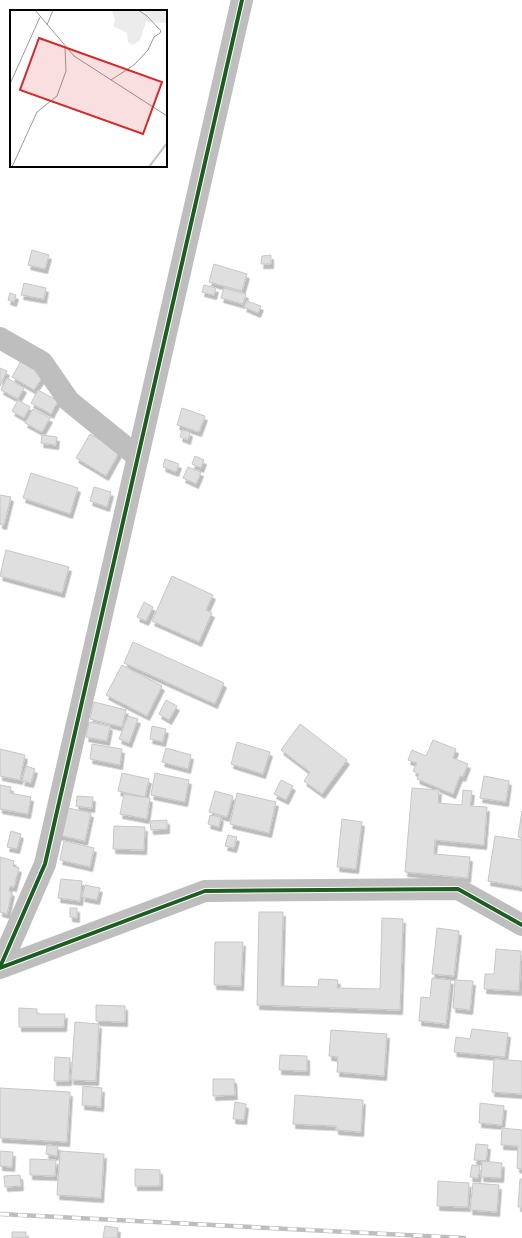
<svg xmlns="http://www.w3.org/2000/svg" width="522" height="1238" viewBox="0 0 522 1238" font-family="Poppins,sans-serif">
<defs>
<filter id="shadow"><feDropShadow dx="2.5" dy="4.5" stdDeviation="0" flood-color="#0004"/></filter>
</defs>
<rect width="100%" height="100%" fill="#fff"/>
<!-- building -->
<path fill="#dfdfdf" stroke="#c7c7c7" filter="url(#shadow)" d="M32,250L49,255L45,269L28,265Z
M271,255V264H261L262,256Z
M214,264L247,274L242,291L209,282Z
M24,283L46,288L44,299L21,295Z
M204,285L216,288L214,295L202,292Z
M224,288L246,294L243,304L221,298Z
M10,293L16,295L14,302L8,300Z
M247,301L261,306L258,313L244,307Z
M21,361L44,375L34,390L12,377Z
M0,368L7,371L0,386Z
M7,378L24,388L18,399L1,390Z
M38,390L58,401L51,414L31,403Z
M18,400L30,407L24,418L12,411Z
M182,408L205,416L199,432L177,425Z
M33,409L50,418L42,432L25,423Z
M182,430L190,432L188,440L180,437Z
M90,434L120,451L106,476L76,458Z
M42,435L57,437L56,445L41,443Z
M195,456L204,460L201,468L192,464Z
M165,459L179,464L176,472L163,467Z
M188,467L201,472L196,484L183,478Z
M31,473L78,488L70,514L23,498Z
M94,487L111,492L107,507L90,501Z
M0,495L11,497L4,525L0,524Z
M6,550L69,567L62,593L0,576Z
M172,576L213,595L206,610L212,613L199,642L152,621Z
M144,602L153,607L146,621L137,617Z
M133,642L224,683L215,704L124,663Z
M122,665L162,686L147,716L106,695Z
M166,700L177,706L169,720L159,714Z
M94,702L126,710L122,727L90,719Z
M128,716L138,719L129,743L119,739Z
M89,722L110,726L107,741L86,737Z
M300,724L347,760L322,794L304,781L310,772L281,750Z
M152,726L166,729L163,742L150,739Z
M433,740L456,749L453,758L468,764L463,777L460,776L453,794L417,779L419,774L413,771L417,763L408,760L412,750L426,756Z
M237,742L270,752L263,774L231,764Z
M92,744L122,749L120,765L90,759Z
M166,748L191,755L188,769L162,762Z
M0,749L25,755L20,780L0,776Z
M26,766L35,769L31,783L22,781Z
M122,773L149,779L145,797L118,791Z
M155,773L189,780L185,802L151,795Z
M484,776L509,781L506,802L480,798Z
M281,780L293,786L286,800L274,794Z
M0,785L11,787L10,793L31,797L28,814L0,809Z
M412,788L439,790L438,803L462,805L463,790L472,791L470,806L487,807L484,845L435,840L434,854L470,857L468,878L405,872Z
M215,791L233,796L227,817L209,812Z
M237,793L276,802L269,833L230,824Z
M124,794L150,798L147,819L120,814Z
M77,796L93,797L92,808L76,806Z
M64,807L91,813L85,841L58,835Z
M522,811V838L518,837Z
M210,815L221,817L219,827L208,824Z
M342,819L362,822L356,869L337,867Z
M167,820V829L151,830L150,821Z
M114,826L145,827L144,850L113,849Z
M11,831L21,834L17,849L7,847Z
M228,835L237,837L234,848L225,846Z
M495,836L522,840V887L488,881Z
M64,841L94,848L90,867L60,860Z
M0,857L14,861L13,866L19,868L14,887L10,886L9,891L12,892L7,914L0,912Z
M61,879L82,881L80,901L58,898Z
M85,885L100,888L97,900L82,897Z
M70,908H77V918L70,917Z
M259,912H283L281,986L318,987L319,979L338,980L337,988L380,989L382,918L403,919L400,1010L257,1005Z
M437,928L459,931L454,976L432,974Z
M215,942H243L241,986L214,985Z
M496,949L521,951L519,991L484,989L485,974H494Z
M432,978L451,980L446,1024L419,1021L421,997L430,998Z
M455,980L473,981L470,1010L453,1008Z
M96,1005L125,1006V1022L96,1021Z
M19,1008L37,1009V1014H65L64,1027H19Z
M75,1022L99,1024L96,1081L71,1080Z
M472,1029L508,1033L505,1057L454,1052L456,1037L470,1039Z
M331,1030L387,1034L384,1076L337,1072L338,1057L329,1056Z
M280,1055L307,1056V1071L279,1070Z
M55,1057L70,1058L69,1081H54Z
M494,1059L522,1061V1094L492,1092Z
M213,1079H234L235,1095L213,1096Z
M83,1086L102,1088L101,1107L82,1105Z
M0,1088L70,1092L67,1142L0,1138Z
M295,1095L363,1100L361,1132L336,1130V1126L293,1124Z
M235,1102L246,1104L244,1120L233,1119Z
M480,1103L504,1106L502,1125L479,1123Z
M502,1128L522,1130V1169L517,1168L518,1146L501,1145Z
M476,1144L488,1145L486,1161L474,1160Z
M47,1145L58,1146L57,1156L46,1154Z
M0,1151L13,1152L12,1167L0,1166Z
M60,1151L104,1154L101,1198L57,1195Z
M30,1159L56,1160L55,1176L30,1175Z
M482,1161L502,1163L501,1178L481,1177Z
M472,1165L480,1166L478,1178L470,1177Z
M135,1169L160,1170V1186H135Z
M20,1175L21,1186L5,1187L4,1176Z
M520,1179H522V1207H518Z
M438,1181L469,1183L468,1207L437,1206Z
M473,1183L499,1185L497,1212L470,1210Z
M105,1226L118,1228L117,1238H103Z
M12,1232H26V1238H12Z"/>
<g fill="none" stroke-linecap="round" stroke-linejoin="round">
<!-- minor -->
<path stroke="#bebebe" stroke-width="22" d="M0,338L42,362L69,401L138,457
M0,967L45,864L242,0
M0,968L205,891L458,889L522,925"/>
<!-- rail casing -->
<g stroke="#bebebe" stroke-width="4.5">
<path id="rail" d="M0,1214L464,1238"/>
</g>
<!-- rail -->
<use href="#rail" stroke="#fff" stroke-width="3" stroke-dasharray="9" stroke-linecap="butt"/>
<!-- cycleway casing -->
<g stroke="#fff" stroke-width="6">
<path id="cycleway" d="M0,967L45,864L242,0
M0,968L205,891L458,889L522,925"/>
</g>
<!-- cycleway -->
<use href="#cycleway" stroke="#1b5e20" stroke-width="4"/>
</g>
<!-- overview -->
<g transform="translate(10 10)">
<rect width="157" height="157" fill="#fff"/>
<path d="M102,0H153L157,3V13L136,12L130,30L123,35L118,32L117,23L103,16L105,10Z" fill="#ececec"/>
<path fill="none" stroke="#bfbfbf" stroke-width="2" d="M139,157L157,133"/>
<path fill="none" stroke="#999" stroke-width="1" d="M25,0L64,46L157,106M37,15L43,0M101,70L124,55L138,40L144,27L150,23L151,21L137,6L128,0M0,74L30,7M2,157L27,102L47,86L56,61L55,37"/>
<path fill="#d62828" fill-opacity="0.15" stroke="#d62828" stroke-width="2" d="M29,28L152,72L133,124L10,80Z"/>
<rect width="157" height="157" fill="none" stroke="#000" stroke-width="2"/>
</g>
</svg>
